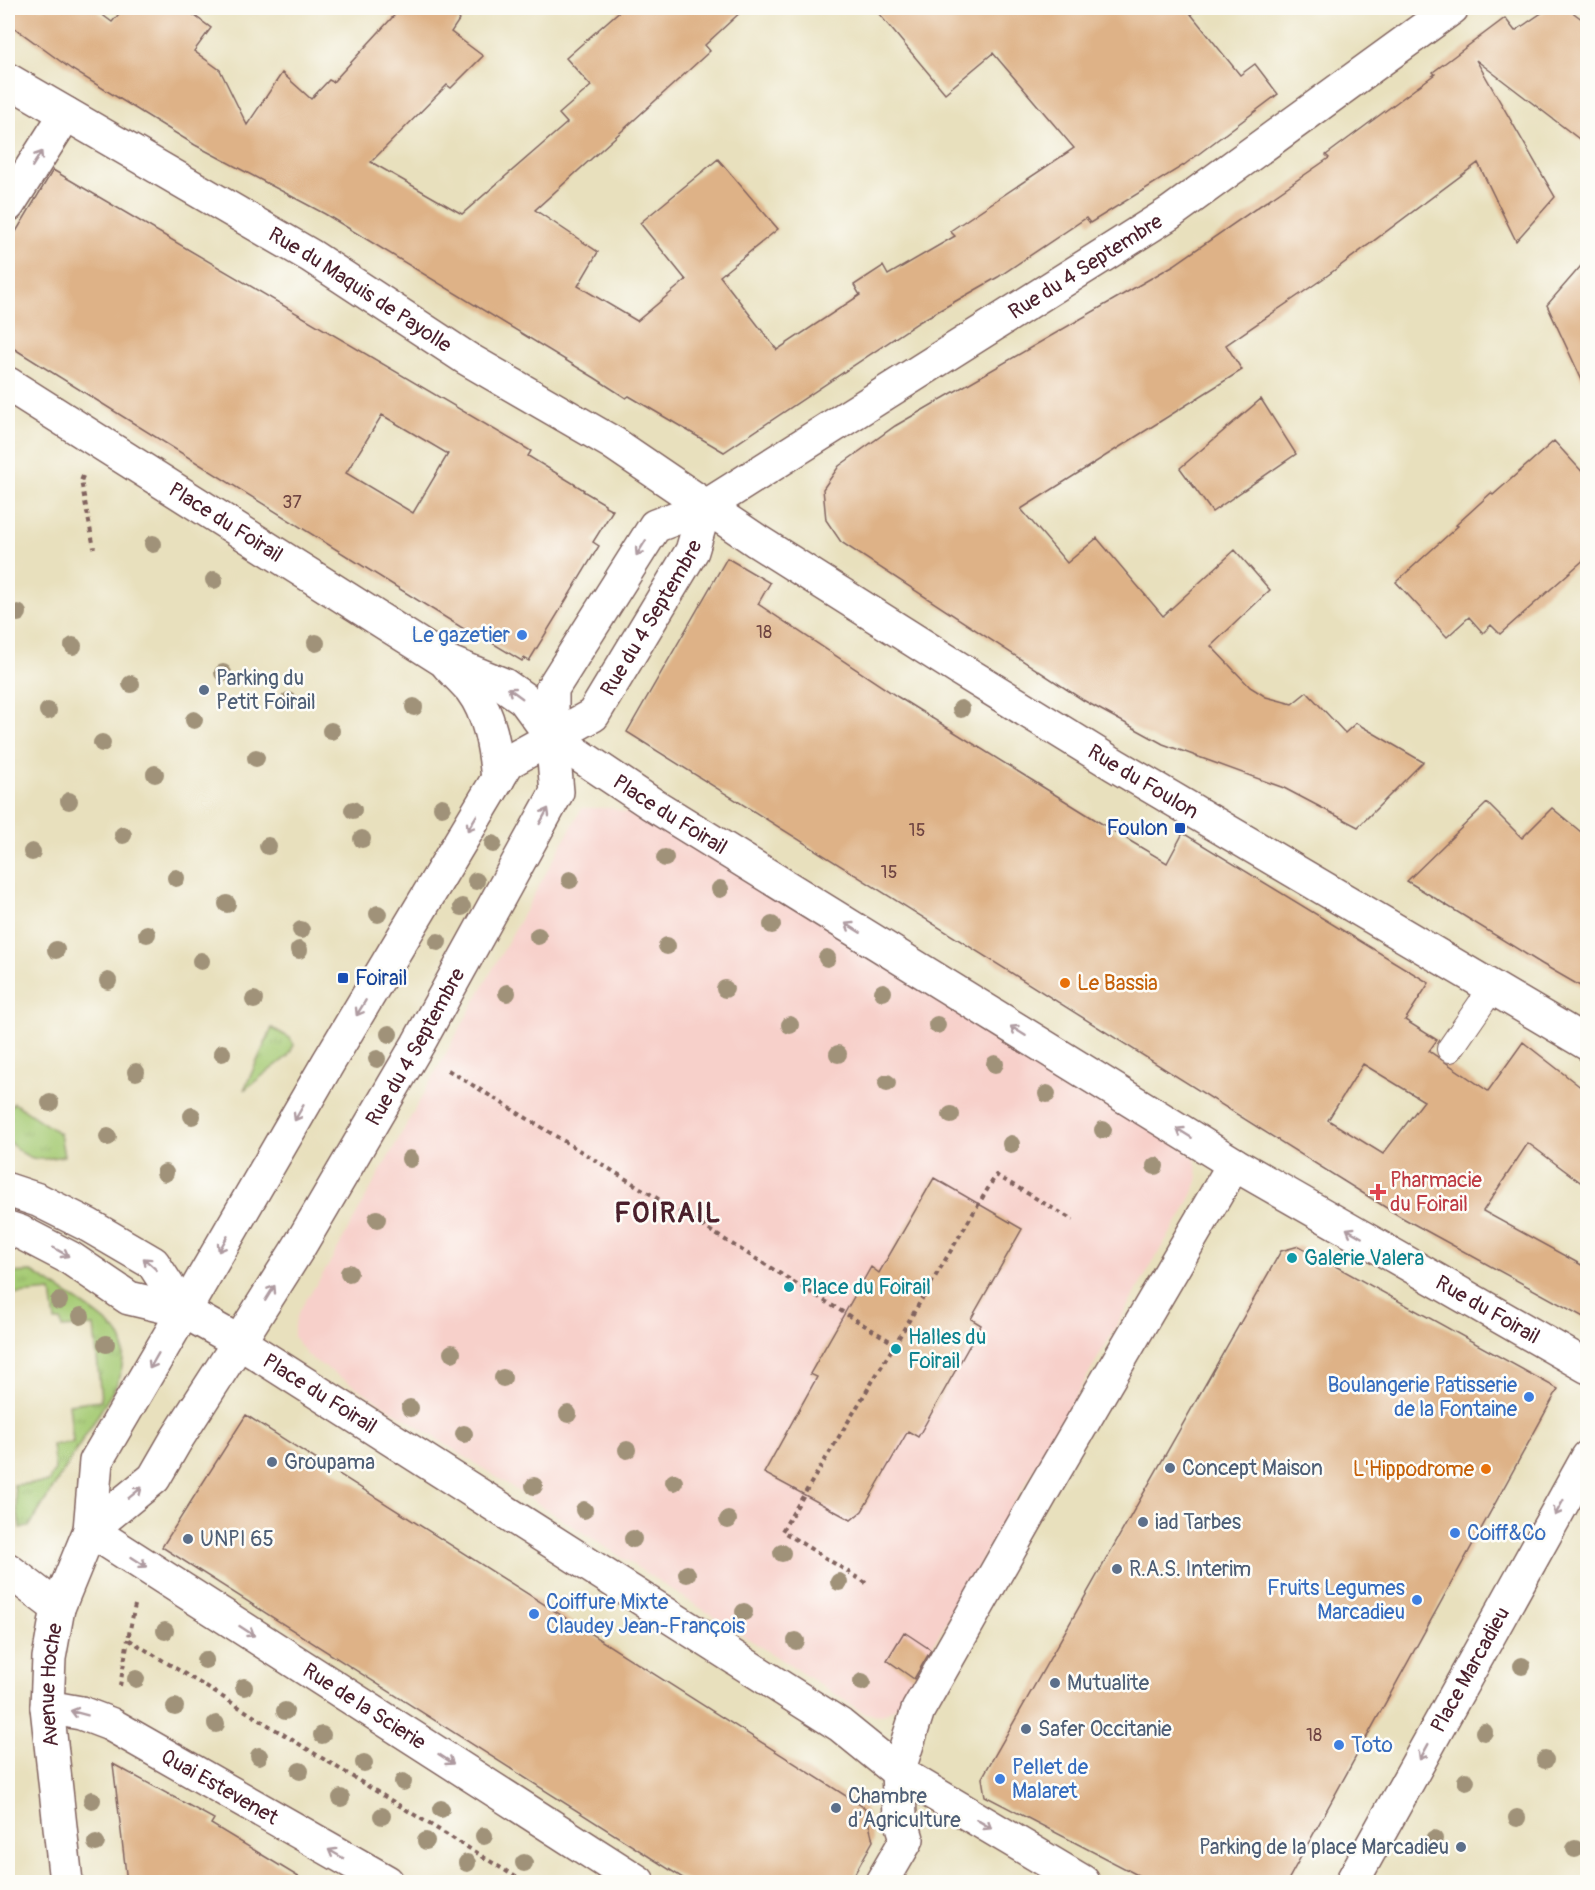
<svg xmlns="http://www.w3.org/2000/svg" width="1595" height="1890" viewBox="0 0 1595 1890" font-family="Pangolin,sans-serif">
<defs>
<pattern id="grass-tufts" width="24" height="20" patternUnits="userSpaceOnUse" patternTransform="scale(1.5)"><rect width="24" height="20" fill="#a6cb75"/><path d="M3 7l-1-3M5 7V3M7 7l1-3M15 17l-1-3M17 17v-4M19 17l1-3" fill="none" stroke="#90ae65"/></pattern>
</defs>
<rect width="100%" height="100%" fill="#fdfcf7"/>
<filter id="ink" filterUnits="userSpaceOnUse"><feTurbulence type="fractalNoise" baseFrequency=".0167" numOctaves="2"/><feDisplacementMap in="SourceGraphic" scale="12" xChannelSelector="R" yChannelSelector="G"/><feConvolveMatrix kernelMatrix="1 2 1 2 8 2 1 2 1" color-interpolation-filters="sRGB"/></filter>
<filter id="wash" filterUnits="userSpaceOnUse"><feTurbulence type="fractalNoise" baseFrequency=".008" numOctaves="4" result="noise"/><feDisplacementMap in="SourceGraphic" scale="24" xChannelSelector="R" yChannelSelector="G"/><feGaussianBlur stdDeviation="1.35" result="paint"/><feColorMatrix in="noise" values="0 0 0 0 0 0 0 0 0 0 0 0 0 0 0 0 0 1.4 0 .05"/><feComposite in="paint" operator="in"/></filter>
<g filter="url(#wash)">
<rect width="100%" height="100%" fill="#e8e0bd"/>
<!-- built -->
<path fill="#f7d0ca" d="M582,808H611L666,825L1181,1147L1195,1159L1198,1177L1193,1193L1182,1215L1164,1243L898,1706L882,1715L864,1713L309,1357L294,1337V1326L299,1311L328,1266Z"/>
<!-- grass -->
<path fill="url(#grass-tufts)" stroke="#787550" stroke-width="1.5" d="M272,1028L290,1038L294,1045L288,1056L244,1090Z
M14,1103L60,1134L64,1156C36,1161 29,1162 8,1141V1109Z
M32,1272C51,1284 115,1322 122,1340C126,1354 121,1373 116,1386L29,1527L20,1528L14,1485L48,1482L55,1470L52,1445L73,1442L69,1404L101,1400L94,1326L62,1328L61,1321H55L51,1291L8,1295V1273Z"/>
<g id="blocks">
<!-- building -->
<path fill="#deb287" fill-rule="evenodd" d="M8,8H93L112,22L124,8H184L211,28L194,51L220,70L247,125L282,73L311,99L329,80L333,82L401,8H467L451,32L483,56L451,88L447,85L371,162L462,214L567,123L559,114L591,86L566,58L623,8H745L705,45L710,51L535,210L598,252L578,286L637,321L686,280L640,223L718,159L778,229L720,276L777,350L860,295L854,285L883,266L888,275L955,236L950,231L1074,148L993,53L945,93L874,8H1186L1240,75L1255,64L1278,94L1184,165L1090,223L1086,218L998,277L919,322L724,452L629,396L626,398L595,378L325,214L195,145L71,69L8,23Z
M1549,8H1567L1587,23V145L1476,60L1555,197L1516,241L1478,163L1324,278L1226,345L1242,370L1021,509L1067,563L1097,538L1163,616L1235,550L1270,590L1211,646L1250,687L1266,697L1292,704L1307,692L1345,733L1356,723L1423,762L1358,827L1284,788L1163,744L1083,700L841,542L826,520L823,489L839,466L895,426L1174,265L1329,158L1326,155L1435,74L1433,72L1505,18L1515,31Z
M53,170L531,451L528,456L584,490L583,491L605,504V506L613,510L593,542L599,546L529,661L524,658L522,661L474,632L472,634L8,345V245ZM382,415L448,454L413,513L346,473Z
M1587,259V391L1547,305Z
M1261,399L1296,454L1212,512L1180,468Z
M1554,441L1587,477V557L1500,634L1491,625L1483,633L1469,617L1447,637L1396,582L1458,526L1456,525L1491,493L1493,495Z
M727,558L770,583L758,604L898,697L1120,835L1167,863L1183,833L1429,983L1405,1020L1437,1040L1429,1051L1488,1091L1523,1042L1587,1092V1187L1528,1143L1483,1211L1587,1268V1319L1401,1217L627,732ZM1363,1064L1424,1101L1383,1154L1328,1120Z
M1487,803L1522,838L1552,808L1587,837V990L1542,964L1407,881Z
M934,1178L1022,1229L971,1319L981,1325L918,1437L908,1431L862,1511L851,1520L764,1473L817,1377L810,1374L871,1267L879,1273Z
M1299,1246L1558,1389L1287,1882H1151L985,1796L982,1778L1281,1251Z
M246,1415L865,1808L873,1841L850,1882H689L162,1547Z
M904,1632L931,1650L914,1679L887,1660Z
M113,1764L214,1819L211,1824L307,1882H127Z"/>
</g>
</g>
<g filter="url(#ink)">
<use href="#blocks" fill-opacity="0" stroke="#81635e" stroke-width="1.5"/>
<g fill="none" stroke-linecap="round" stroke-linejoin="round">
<!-- service casing -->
<g stroke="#81635e" stroke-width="28">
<path id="service" d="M1450,1049L1492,988"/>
</g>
<!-- minor casing -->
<g stroke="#81635e" stroke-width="36">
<g id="minor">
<path d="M8,205L66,114"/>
<path id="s1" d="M8,384L445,661L504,685L524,699L552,737L652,804L1234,1164L1588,1367"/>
<path d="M448,665C456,673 464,681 471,689C490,714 495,748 498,779"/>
<path id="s2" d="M239,1342L840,1725L898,1772L1083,1882"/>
<path id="s3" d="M90,1530L638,1882"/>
<path d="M8,1570L58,1608"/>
<path id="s4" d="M47,1707L81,1713L110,1724L387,1882"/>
<path d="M882,1882L907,1839L900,1816L898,1772L918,1710L1042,1492L1234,1164"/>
<path id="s5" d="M1352,1882L1588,1457"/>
</g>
</g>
<!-- tertiary casing -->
<g stroke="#81635e" stroke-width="36">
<g id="tertiary">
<path id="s6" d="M8,80L311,256L466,358L613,443L757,541L961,670L1115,765L1588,1044"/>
<path d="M90,1530L154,1478L176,1440L239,1342"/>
<path id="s7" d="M66,1882L47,1707L49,1658L58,1608L90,1530L96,1461L184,1311"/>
</g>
</g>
<!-- secondary casing -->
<g stroke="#81635e" stroke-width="36">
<g id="secondary">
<path d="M8,1190L38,1200L88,1225L153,1263L184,1311"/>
<path id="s8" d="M8,1228L20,1232L70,1258L129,1298L184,1311L239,1342L299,1247L418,1044L557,792L552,737V689L655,526L705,507L1170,213L1452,8"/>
<path id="s9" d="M184,1311L328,1063L508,762L593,715L692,551L705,507"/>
</g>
</g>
<!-- path -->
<path stroke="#81635e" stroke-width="4" stroke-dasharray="4.5 4.5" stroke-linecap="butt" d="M83,476L81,481L94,548
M448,1070L895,1344L996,1175L1073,1220
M866,1583L782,1531L895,1344
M135,1605L128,1639L524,1882
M120,1686L128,1639"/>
<!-- service -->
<use href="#service" stroke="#fff" stroke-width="26"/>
<!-- minor -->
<use href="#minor" stroke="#fff" stroke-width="33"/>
<!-- tertiary -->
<use href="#tertiary" stroke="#fff" stroke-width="33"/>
<!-- secondary -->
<use href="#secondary" stroke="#fff" stroke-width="33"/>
</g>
<!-- trees -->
<g fill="#a09279">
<circle cx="153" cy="544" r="9"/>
<circle cx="214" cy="580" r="9"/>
<circle cx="18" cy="613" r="9"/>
<circle cx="316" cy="643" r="9"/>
<circle cx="73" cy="646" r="9"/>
<circle cx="223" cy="673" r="9"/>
<circle cx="131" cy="684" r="9"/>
<circle cx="289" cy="701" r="9"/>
<circle cx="414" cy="707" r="9"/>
<circle cx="961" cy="709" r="9"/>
<circle cx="48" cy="711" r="9"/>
<circle cx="194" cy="720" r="9"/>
<circle cx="331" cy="731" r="9"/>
<circle cx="102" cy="743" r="9"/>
<circle cx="256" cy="758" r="9"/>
<circle cx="155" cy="774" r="9"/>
<circle cx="69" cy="801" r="9"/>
<circle cx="442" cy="807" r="9"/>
<circle cx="353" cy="810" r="9"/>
<circle cx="123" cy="835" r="9"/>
<circle cx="362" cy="839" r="9"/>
<circle cx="493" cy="844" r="9"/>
<circle cx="268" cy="846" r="9"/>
<circle cx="32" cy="852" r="9"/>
<circle cx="665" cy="858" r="9"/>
<circle cx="176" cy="878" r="9"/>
<circle cx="570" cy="880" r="9"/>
<circle cx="476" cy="881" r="9"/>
<circle cx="720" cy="889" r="9"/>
<circle cx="227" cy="904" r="9"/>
<circle cx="462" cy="907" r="9"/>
<circle cx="378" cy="914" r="9"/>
<circle cx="772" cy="925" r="9"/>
<circle cx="301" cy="930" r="9"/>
<circle cx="147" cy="934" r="9"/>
<circle cx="538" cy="936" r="9"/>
<circle cx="438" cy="942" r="9"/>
<circle cx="667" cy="946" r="9"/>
<circle cx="56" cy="950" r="9"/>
<circle cx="299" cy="950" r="9"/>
<circle cx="827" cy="958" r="9"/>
<circle cx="201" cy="961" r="9"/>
<circle cx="108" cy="981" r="9"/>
<circle cx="725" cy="989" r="9"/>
<circle cx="883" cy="992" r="9"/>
<circle cx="507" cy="993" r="9"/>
<circle cx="254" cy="1000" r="9"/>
<circle cx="790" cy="1025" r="9"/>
<circle cx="937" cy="1025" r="9"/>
<circle cx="389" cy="1034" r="9"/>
<circle cx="222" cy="1053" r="9"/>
<circle cx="838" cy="1054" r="9"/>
<circle cx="377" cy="1059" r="9"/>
<circle cx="995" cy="1064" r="9"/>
<circle cx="136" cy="1072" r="9"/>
<circle cx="887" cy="1083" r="9"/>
<circle cx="1047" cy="1094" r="9"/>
<circle cx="50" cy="1103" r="9"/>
<circle cx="951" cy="1115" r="9"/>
<circle cx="192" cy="1116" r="9"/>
<circle cx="1103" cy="1130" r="9"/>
<circle cx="108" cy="1137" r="9"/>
<circle cx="1011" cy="1144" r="9"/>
<circle cx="410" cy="1159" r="9"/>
<circle cx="1155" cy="1166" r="9"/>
<circle cx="165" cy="1173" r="9"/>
<circle cx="377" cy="1219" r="9"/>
<circle cx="349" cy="1273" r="9"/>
<circle cx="59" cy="1301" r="9"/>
<circle cx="81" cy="1316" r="9"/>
<circle cx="106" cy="1344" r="9"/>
<circle cx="452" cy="1353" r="9"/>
<circle cx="503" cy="1378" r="9"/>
<circle cx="410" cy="1408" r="9"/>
<circle cx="568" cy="1414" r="9"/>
<circle cx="464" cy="1434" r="9"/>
<circle cx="627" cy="1450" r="9"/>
<circle cx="674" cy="1482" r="9"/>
<circle cx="534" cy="1486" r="9"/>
<circle cx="584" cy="1510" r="9"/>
<circle cx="728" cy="1520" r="9"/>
<circle cx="633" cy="1539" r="9"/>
<circle cx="782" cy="1553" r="9"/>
<circle cx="687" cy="1574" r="9"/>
<circle cx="839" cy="1582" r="9"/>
<circle cx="744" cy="1612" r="9"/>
<circle cx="165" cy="1631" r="9"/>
<circle cx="796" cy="1641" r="9"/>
<circle cx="205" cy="1660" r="9"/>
<circle cx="1522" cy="1666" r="9"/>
<circle cx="136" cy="1679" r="9"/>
<circle cx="862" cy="1682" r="9"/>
<circle cx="244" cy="1687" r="9"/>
<circle cx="175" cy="1707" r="9"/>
<circle cx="285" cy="1711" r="9"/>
<circle cx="216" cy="1724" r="9"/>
<circle cx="1484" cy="1732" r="9"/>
<circle cx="322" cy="1735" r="9"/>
<circle cx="259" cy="1756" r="9"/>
<circle cx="1545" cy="1760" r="9"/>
<circle cx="364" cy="1763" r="9"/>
<circle cx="300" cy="1771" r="9"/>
<circle cx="1466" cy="1781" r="9"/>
<circle cx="403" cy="1782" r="9"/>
<circle cx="341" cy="1798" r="9"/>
<circle cx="92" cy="1800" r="9"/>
<circle cx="441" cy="1809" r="9"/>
<circle cx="382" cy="1816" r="9"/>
<circle cx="1517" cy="1818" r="9"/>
<circle cx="484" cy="1836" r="9"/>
<circle cx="1434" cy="1839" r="9"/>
<circle cx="426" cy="1841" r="9"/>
<circle cx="96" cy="1843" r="9"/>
<circle cx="1575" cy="1849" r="9"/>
<circle cx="467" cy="1863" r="9"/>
<circle cx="524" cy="1863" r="9"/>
</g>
<!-- one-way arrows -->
<defs><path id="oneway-shaft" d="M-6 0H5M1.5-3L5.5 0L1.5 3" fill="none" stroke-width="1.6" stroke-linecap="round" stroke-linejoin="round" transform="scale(1.5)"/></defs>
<g stroke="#ae9aa0">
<use href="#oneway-shaft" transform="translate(37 159) rotate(-58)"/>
<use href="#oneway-shaft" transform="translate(641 548) rotate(122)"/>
<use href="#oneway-shaft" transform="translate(515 693) rotate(-144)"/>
<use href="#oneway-shaft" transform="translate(544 816) rotate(-61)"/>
<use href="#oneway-shaft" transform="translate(472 823) rotate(121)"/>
<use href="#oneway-shaft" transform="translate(853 928) rotate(-148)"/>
<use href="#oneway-shaft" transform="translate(361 1008) rotate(121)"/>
<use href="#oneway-shaft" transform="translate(1018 1031) rotate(-148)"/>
<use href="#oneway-shaft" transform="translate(299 1113) rotate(120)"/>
<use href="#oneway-shaft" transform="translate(1184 1133) rotate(-148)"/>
<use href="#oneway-shaft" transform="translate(1354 1233) rotate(-150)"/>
<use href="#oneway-shaft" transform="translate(223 1244) rotate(120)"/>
<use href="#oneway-shaft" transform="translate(61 1252) rotate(29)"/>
<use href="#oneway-shaft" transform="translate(150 1264) rotate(-138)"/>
<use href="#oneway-shaft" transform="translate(270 1293) rotate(-58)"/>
<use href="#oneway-shaft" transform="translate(154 1361) rotate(120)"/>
<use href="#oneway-shaft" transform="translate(135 1493) rotate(-39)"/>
<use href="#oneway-shaft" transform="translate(1559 1508) rotate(119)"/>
<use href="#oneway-shaft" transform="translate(139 1562) rotate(33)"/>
<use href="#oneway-shaft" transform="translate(247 1631) rotate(33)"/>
<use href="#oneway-shaft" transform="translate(79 1713) rotate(-165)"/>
<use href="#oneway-shaft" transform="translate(1424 1752) rotate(119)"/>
<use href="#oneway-shaft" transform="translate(446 1759) rotate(33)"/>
<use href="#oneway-shaft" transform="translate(984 1824) rotate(31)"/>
<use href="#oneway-shaft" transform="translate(336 1854) rotate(-150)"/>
</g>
</g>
<!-- markers -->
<g fill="#3f7fe0" stroke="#fdfcf7" stroke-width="2">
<circle cx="522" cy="635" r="6"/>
<circle cx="1529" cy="1397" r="6"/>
<circle cx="1455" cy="1533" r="6"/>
<circle cx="1417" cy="1600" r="6"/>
<circle cx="534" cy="1614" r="6"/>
<circle cx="1339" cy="1745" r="6"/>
<circle cx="1000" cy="1779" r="6"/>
</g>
<g fill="#5c6f8a" stroke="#fdfcf7" stroke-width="2">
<circle cx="204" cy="690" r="6"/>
<circle cx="272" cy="1462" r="6"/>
<circle cx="1170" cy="1468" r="6"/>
<circle cx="1143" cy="1522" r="6"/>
<circle cx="188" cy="1539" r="6"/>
<circle cx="1117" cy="1569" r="6"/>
<circle cx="1055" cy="1683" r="6"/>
<circle cx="1026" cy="1729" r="6"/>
<circle cx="836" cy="1808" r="6"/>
<circle cx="1461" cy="1847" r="6"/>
</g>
<g fill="#1a4fb4" stroke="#fdfcf7" stroke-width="2">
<rect x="1174" y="822" width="12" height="12" rx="3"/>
<rect x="337" y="972" width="12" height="12" rx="3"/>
</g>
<g fill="#e8710a" stroke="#fdfcf7" stroke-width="2">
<circle cx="1065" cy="983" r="6"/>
<circle cx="1486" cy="1469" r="6"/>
</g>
<path fill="#e0444e" stroke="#fdfcf7" stroke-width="2" d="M1375 1183h6v6h6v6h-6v6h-6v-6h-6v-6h6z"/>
<g fill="#0f9aa8" stroke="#fdfcf7" stroke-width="2">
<circle cx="1292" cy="1258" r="6"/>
<circle cx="789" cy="1287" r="6"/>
<circle cx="896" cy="1349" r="6"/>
</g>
<g text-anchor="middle" stroke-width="5" stroke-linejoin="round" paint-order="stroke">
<!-- number labels -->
<g font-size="18" fill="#6f4442">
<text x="292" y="508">37</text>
<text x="764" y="638">18</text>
<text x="917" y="836">15</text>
<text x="889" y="878">15</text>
<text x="1314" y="1741">18</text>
</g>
<!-- street labels -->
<g font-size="21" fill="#4a1f2b" stroke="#fdfcf7">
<text dy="7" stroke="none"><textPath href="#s8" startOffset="1695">Rue du 4 Septembre</textPath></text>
<text dy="7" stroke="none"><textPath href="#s6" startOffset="410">Rue du Maquis de Payolle</textPath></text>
<text dy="7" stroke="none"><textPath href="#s1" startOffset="258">Place du Foirail</textPath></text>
<text dy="7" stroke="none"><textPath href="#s9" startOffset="848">Rue du 4 Septembre</textPath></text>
<text dy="7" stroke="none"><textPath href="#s6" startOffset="1335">Rue du Foulon</textPath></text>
<text dy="7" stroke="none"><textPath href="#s1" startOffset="794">Place du Foirail</textPath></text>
<text dy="7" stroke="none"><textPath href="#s8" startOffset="604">Rue du 4 Septembre</textPath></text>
<text dy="7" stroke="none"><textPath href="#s1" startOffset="1750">Rue du Foirail</textPath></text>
<text dy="7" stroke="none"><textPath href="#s2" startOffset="96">Place du Foirail</textPath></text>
<text dy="7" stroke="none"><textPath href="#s5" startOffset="243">Place Marcadieu</textPath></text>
<text dy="7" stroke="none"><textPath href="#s7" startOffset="198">Avenue Hoche</textPath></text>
<text dy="7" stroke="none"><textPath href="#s3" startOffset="326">Rue de la Scierie</textPath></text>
<text dy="7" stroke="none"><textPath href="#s4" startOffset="192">Quai Estevenet</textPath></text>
</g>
<!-- shop labels -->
<g font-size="21" fill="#366cbe" stroke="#fdfcf7" text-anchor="start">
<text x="510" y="642" text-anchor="end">Le gazetier</text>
<text x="1517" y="1392" text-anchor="end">Boulangerie Patisserie<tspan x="1517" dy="24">de la Fontaine</tspan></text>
<text x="1467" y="1540">Coiff&amp;Co</text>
<text x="1405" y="1595" text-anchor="end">Fruits Legumes<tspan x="1405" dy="24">Marcadieu</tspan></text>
<text x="546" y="1609">Coiffure Mixte<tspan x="546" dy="24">Claudey Jean-François</tspan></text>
<text x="1351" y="1752">Toto</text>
<text x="1012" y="1774">Pellet de<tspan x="1012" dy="24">Malaret</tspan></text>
</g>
<!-- service labels -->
<g font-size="21" fill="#4e5e75" stroke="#fdfcf7" text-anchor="start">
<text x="216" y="685">Parking du<tspan x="216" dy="24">Petit Foirail</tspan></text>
<text x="284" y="1469">Groupama</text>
<text x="1182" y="1475">Concept Maison</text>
<text x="1155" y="1529">iad Tarbes</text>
<text x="200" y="1546">UNPI 65</text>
<text x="1129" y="1576">R.A.S. Interim</text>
<text x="1067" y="1690">Mutualite</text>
<text x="1038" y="1736">Safer Occitanie</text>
<text x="848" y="1803">Chambre<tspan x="848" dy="24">d'Agriculture</tspan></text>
<text x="1449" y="1854" text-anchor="end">Parking de la place Marcadieu</text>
</g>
<!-- transit labels -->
<g font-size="21" fill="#164399" stroke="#fdfcf7" text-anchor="end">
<text x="1168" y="835">Foulon</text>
<text x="355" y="985" text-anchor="start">Foirail</text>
</g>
<!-- food labels -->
<g font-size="21" fill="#c56008" stroke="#fdfcf7" text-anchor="start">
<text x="1077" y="990">Le Bassia</text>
<text x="1474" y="1476" text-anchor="end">L'Hippodrome</text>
</g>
<!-- health labels -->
<g font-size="21" fill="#be3a42" stroke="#fdfcf7" text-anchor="start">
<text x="1390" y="1187">Pharmacie<tspan x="1390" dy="24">du Foirail</tspan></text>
</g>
<!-- culture labels -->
<g font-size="21" fill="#0d838f" stroke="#fdfcf7" text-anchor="start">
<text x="1304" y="1265">Galerie Valera</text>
<text x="801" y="1294">Place du Foirail</text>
<text x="908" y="1344">Halles du<tspan x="908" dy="24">Foirail</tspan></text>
</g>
<!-- district labels -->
<g font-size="27" font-weight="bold" letter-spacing="1.5" fill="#4a1f2b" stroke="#fdfcf7">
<text x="668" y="1222">FOIRAIL</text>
</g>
</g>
<!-- margin -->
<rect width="1595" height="1890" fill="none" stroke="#fdfcf7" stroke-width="30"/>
</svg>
